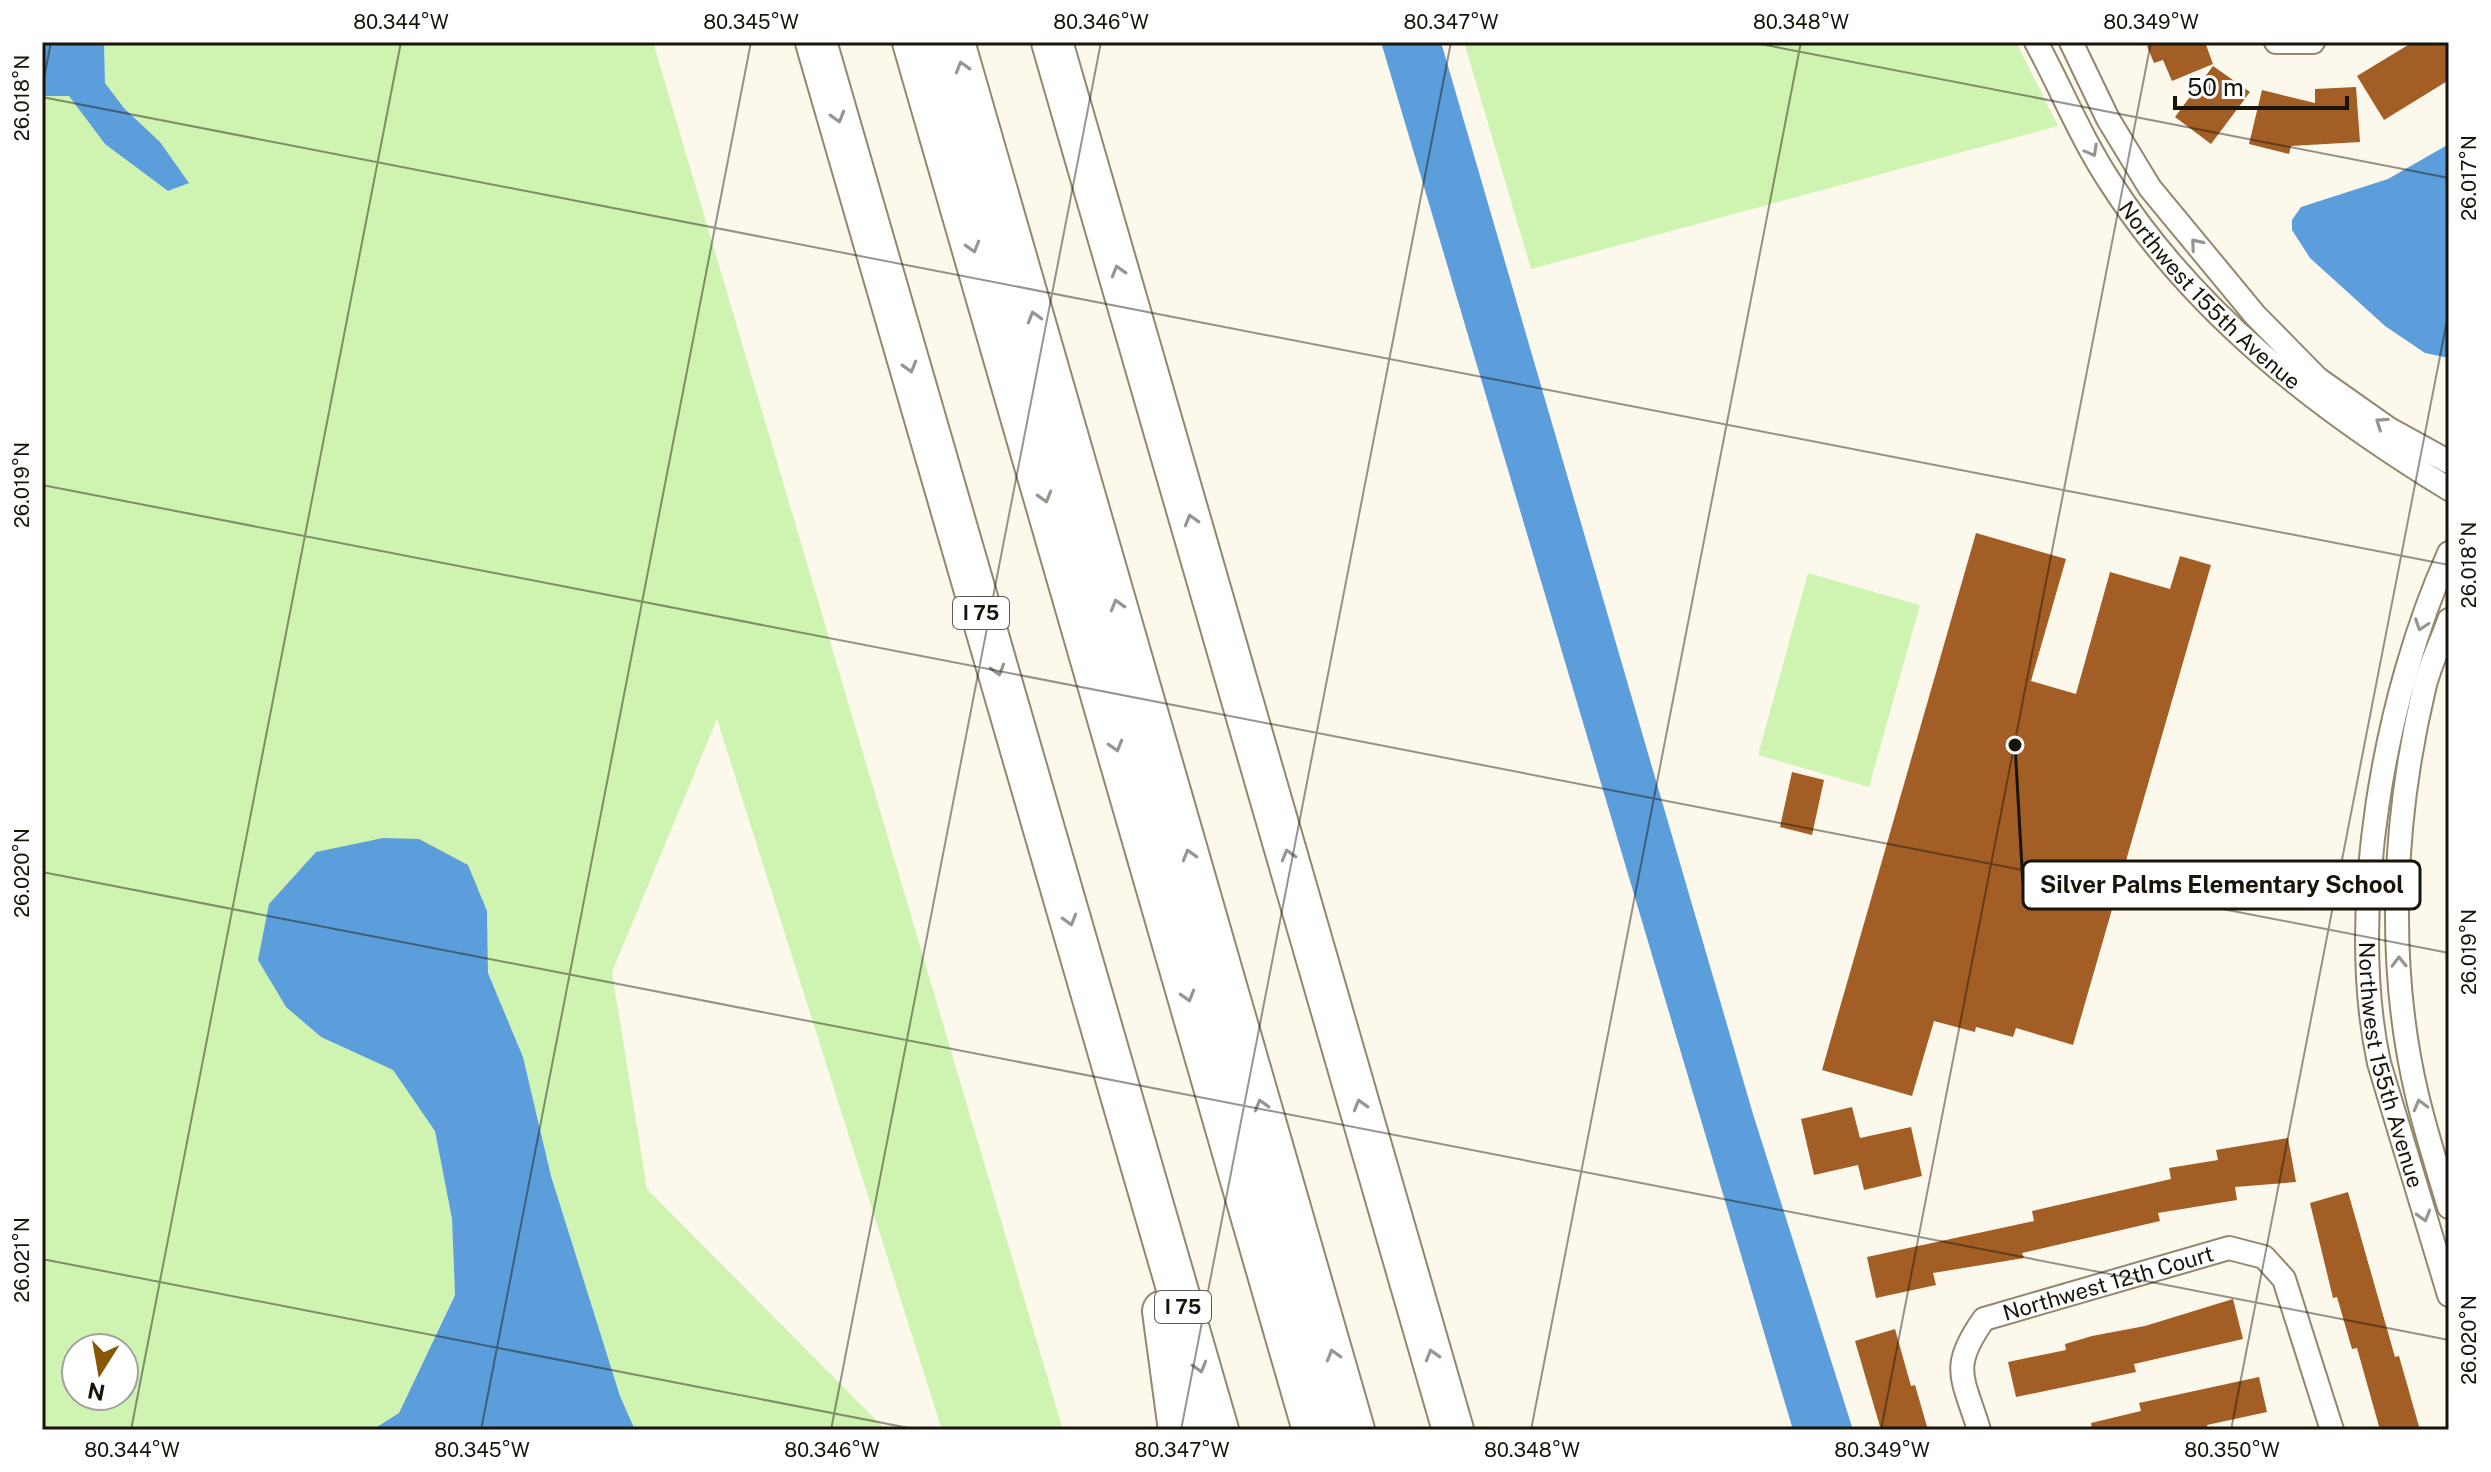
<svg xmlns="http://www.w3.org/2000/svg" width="2491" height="1472" viewBox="0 0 2491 1472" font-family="'Public Sans',sans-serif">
<rect width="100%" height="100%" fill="#fdf8ec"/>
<!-- green -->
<path fill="#cff4b1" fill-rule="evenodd" d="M104,42H653L1063,1430H942L717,719L612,972L647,1189L886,1430H635L620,1396L551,1176L523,1057L488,973L487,911L286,1007L321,1037L393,1070L435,1130L452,1219L455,1294L399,1413L372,1430H42V96H69L105,144L168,191L160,142L124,108L105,83ZM76,1348H124V1396H76Z
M1464,42H2016L2058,126L1531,269Z
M1808,573L1920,605L1869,787L1758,755Z"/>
<!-- water -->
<path fill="#5c9edb" d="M42,42H104L105,83L124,108L160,142L189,183L168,191L105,144L69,96H42Z
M1381,42H1441L1753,1114L1853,1430H1793Z
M2449,144V358L2425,353L2385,326L2310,258L2292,230V220L2301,207L2388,179Z
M383,838L419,839L468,865L487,911L488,973L523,1057L551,1176L620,1396L635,1430H372L399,1413L455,1295L452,1219L435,1131L393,1070L321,1037L286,1007L258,960L269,904L316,852Z"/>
<!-- building -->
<path fill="#a25e24" d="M2155,42H2205L2213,64L2172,81L2163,60L2154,63L2147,46Z
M2413,42H2449V80L2384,120L2357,76Z
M2213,66L2250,92L2211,144L2175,117Z
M2356,87L2360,142L2291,146L2289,154L2249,144L2262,90L2315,103V89Z
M1976,533L2066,559L2031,681L2076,694L2110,572L2170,589L2180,556L2211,565L2073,1045L2016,1028L2013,1037L1976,1027L1975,1032L1934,1021L1912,1096L1822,1070Z
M1792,772L1824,780L1812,835L1780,827Z
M1852,1107L1860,1138L1911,1127L1922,1176L1864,1190L1858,1165L1814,1175L1801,1119Z
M2288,1138L2296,1182L2235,1187L2237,1200L2158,1213L2160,1221L2022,1253L2024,1258L1933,1273L1936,1285L1876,1298L1867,1257L2034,1221L2032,1211L2171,1179L2169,1168L2218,1160L2216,1150Z
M2348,1192L2395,1357L2399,1356L2420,1430H2380L2357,1348L2352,1349L2337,1297L2333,1298L2310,1203Z
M2233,1299L2243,1339L2134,1364L2136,1372L2016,1397L2008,1362L2066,1350L2065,1344L2092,1336L2145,1326Z
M1895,1329L1911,1386L1915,1385L1928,1430H1881L1855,1341Z
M2259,1377L2267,1412L2207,1425L2208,1430H2092L2091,1423L2141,1411L2139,1403Z"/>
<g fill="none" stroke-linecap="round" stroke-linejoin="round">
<!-- minor casing -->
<g stroke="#93876d" stroke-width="26">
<g id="minor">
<path id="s1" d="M2036,42C2061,88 2081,138 2110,182C2194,313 2318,409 2449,489"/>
<path d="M2071,42L2108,119L2150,188L2255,315L2318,379L2389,429L2449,462"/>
<path d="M2276,42H2313"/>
<path id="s2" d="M2449,553C2385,694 2346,910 2379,1063L2449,1295"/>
<path d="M2449,620C2441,643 2429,666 2424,689C2393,819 2386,964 2417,1095C2426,1133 2438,1170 2449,1207"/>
<path id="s3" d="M1979,1430C1963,1377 1949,1368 1984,1319L2229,1248L2264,1257L2284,1279L2332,1430"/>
</g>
</g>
<!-- motorway casing -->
<g stroke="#93876d" stroke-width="44">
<path id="motorway" d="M816,42L1218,1430
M913,42L1313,1430
M954,42L1354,1430
M1052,42L1453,1430
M1163,1311L1179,1430"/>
</g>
<!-- minor -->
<use href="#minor" stroke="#fff" stroke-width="22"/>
<!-- motorway -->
<use href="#motorway" stroke="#fff" stroke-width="40"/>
</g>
<!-- one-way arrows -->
<defs><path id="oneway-chevron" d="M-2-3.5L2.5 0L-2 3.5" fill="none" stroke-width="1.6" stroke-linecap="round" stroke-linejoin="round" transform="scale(2)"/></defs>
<g stroke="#989591">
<use href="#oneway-chevron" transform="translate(962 67) rotate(-106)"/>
<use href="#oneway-chevron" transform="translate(838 117) rotate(74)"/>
<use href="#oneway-chevron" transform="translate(2092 151) rotate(61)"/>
<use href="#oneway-chevron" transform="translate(2196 244) rotate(-130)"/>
<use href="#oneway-chevron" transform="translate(973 247) rotate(74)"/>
<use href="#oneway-chevron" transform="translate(1118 271) rotate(-106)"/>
<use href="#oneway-chevron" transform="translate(1034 317) rotate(-106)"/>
<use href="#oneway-chevron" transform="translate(910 367) rotate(74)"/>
<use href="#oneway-chevron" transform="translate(2381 423) rotate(-146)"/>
<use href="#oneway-chevron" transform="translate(1045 497) rotate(74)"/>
<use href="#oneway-chevron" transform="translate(1191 520) rotate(-106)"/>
<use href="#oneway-chevron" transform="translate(1117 605) rotate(-106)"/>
<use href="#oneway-chevron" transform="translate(2421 625) rotate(109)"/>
<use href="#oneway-chevron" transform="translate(998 670) rotate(74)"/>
<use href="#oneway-chevron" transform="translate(1116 746) rotate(74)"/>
<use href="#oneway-chevron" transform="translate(1189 855) rotate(-106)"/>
<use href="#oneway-chevron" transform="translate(1288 855) rotate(-106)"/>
<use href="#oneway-chevron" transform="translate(1070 920) rotate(74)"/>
<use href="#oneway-chevron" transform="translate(2399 962) rotate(-91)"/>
<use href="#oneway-chevron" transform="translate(1188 996) rotate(74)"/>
<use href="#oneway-chevron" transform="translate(1261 1105) rotate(-106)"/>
<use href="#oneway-chevron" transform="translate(1360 1105) rotate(-106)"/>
<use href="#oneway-chevron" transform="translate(2420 1105) rotate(-105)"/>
<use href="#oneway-chevron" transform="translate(2424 1216) rotate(74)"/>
<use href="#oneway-chevron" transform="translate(1333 1355) rotate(-106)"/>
<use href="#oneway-chevron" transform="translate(1432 1355) rotate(-106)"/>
<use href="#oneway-chevron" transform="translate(1200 1367) rotate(74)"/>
</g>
<!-- ticks -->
<path fill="none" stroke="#19140a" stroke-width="2" stroke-opacity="0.45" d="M1750,42L2449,178M42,89L51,42M42,97L2449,565M42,485L2449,953M42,872L2449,1340M42,1259L919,1430M131,1430L401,42M481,1430L751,42M831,1430L1101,42M1181,1430L1451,42M1531,1430L1801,42M1881,1430L2151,42M2231,1430L2449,310"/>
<g text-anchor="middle" stroke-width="6" stroke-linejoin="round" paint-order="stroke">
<!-- shield labels -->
<g fill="#fff" stroke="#5e5a54" stroke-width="2">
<rect x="953" y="597" width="56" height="32" rx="6"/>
<rect x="1155" y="1291" width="56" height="32" rx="6"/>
</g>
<g font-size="20" font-weight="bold" fill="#19140a">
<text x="981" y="620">I 75</text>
<text x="1183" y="1314">I 75</text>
</g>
<!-- street labels -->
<g font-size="22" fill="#19140a" stroke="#fff">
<text dy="8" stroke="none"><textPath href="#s1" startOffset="310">Northwest 155th Avenue</textPath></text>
<text dy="8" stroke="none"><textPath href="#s2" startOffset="526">Northwest 155th Avenue</textPath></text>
<text dy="8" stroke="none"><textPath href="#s3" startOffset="248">Northwest 12th Court</textPath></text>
</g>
</g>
<!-- callouts -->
<path fill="none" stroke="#19140a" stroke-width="3" d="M2015 745L2023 885"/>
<circle fill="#19140a" stroke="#fff" stroke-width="3" cx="2015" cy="745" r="8"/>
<rect fill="#fff" stroke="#19140a" stroke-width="3" x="2023" y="861" width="397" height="48" rx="8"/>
<g font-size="24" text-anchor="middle" font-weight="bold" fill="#19140a">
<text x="2222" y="893">Silver Palms Elementary School</text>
</g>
<!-- border -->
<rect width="2491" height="1472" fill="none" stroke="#ffffff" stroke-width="88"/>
<!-- north arrow -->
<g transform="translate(100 1372) rotate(191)"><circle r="38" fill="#ffffff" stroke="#a3a19d" stroke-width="2"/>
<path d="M0-6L14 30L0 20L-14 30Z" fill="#885500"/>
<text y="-12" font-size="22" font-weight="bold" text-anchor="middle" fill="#19140a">N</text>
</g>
<!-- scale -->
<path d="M2175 96v12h172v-12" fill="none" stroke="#19140a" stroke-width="4"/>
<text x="2187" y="96" font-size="24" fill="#19140a" stroke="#ffffff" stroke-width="6" paint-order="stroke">50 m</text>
<rect x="44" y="44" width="2403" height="1384" fill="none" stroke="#19140a" stroke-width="3"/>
<g font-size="20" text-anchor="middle" fill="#19140a">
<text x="401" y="29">80.344°W</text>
<text x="751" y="29">80.345°W</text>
<text x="1101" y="29">80.346°W</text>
<text x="1451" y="29">80.347°W</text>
<text x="1801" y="29">80.348°W</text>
<text x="2151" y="29">80.349°W</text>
<text transform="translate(22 98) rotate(-90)" y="7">26.018°N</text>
<text transform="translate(2469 178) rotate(-90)" y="7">26.017°N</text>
<text transform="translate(22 485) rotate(-90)" y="7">26.019°N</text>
<text transform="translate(2469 565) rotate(-90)" y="7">26.018°N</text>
<text transform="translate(22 873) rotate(-90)" y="7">26.020°N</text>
<text transform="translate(2469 952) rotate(-90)" y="7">26.019°N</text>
<text transform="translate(22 1260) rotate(-90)" y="7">26.021°N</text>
<text transform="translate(2469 1340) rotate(-90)" y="7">26.020°N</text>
<text x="132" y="1457">80.344°W</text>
<text x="482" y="1457">80.345°W</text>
<text x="832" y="1457">80.346°W</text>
<text x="1182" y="1457">80.347°W</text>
<text x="1532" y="1457">80.348°W</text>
<text x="1882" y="1457">80.349°W</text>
<text x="2232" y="1457">80.350°W</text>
</g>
</svg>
